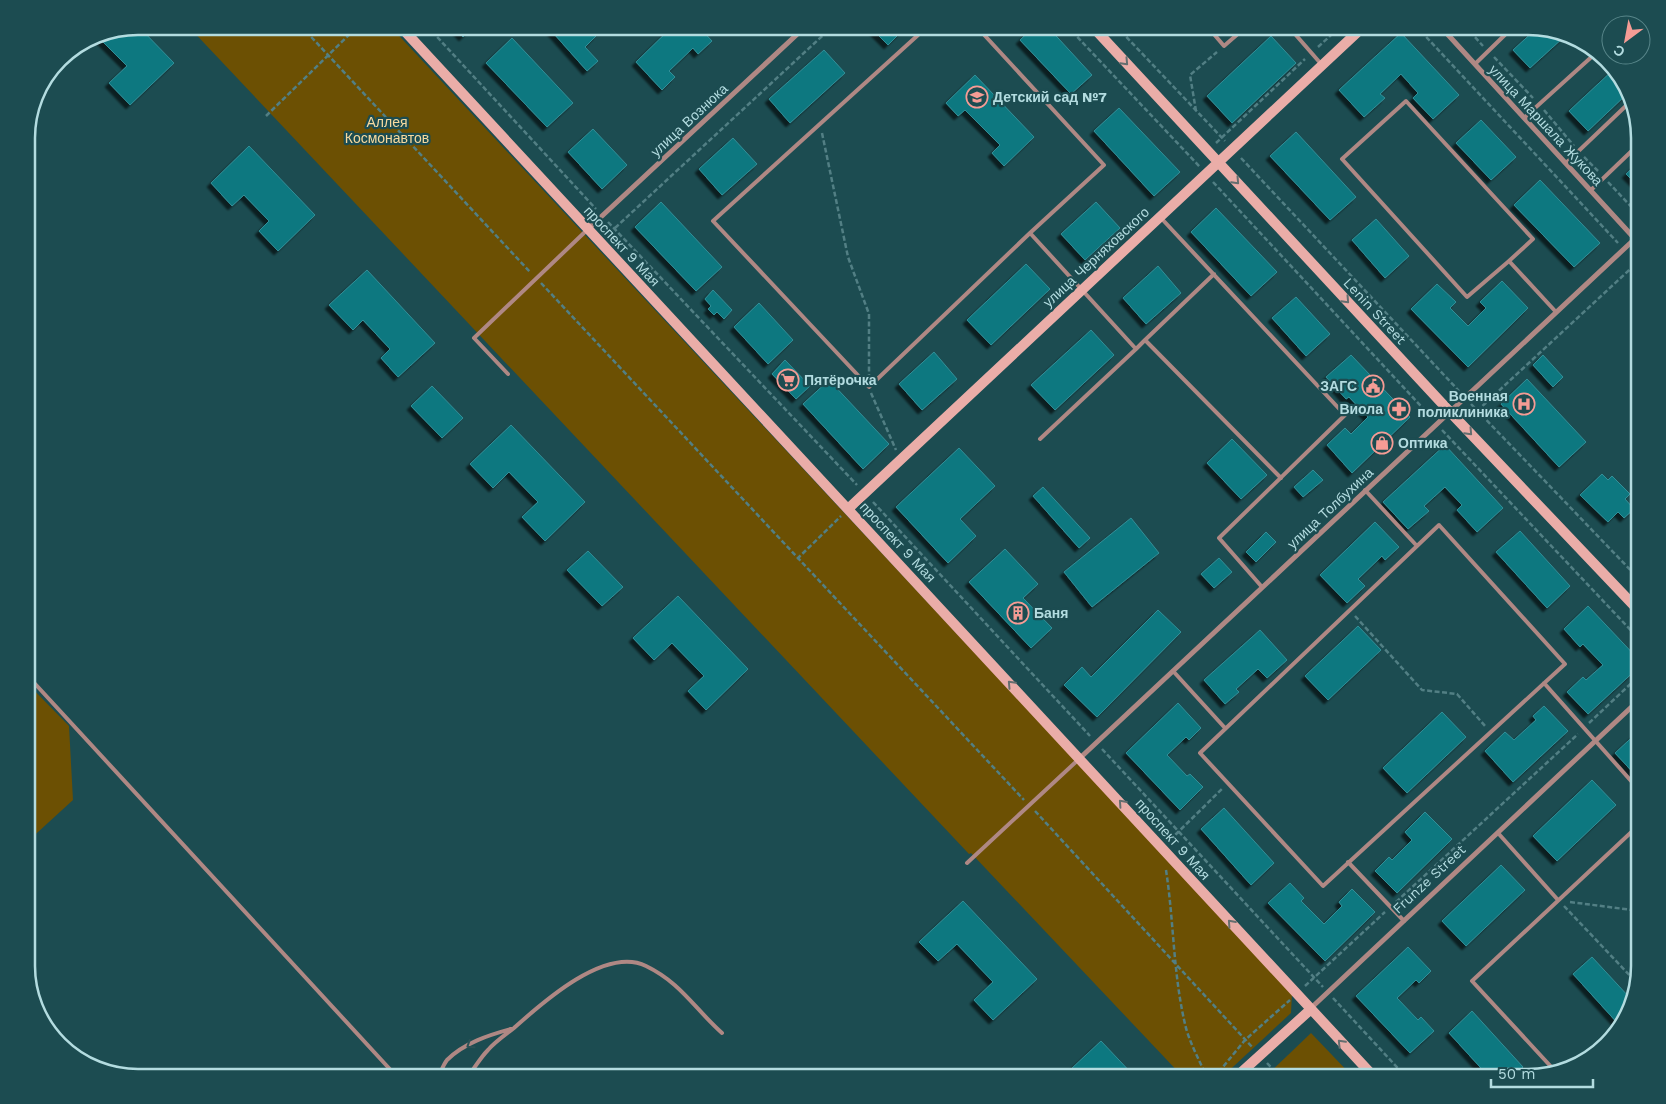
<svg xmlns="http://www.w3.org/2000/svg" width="1666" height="1104" viewBox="0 0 1666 1104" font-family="'Work Sans',sans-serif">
<defs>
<filter id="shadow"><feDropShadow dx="-4" dy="4" stdDeviation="1" flood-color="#0009"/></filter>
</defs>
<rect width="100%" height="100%" fill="#1c4c51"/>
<!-- green -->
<path fill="#6c5003" d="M188,26H390L1292,993L1291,1013L1221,1078H1184L971,853L969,854Z
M26,682L69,726L73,800L26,843Z
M1311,1033L1354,1078H1264Z"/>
<!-- building -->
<path fill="#0e7880" stroke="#328f98" filter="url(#shadow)" d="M138,26L174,63L130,105L109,83L127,66L96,35Z
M453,26H474L463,37Z
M547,26H566L569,29L572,26H590L597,35L585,47L598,61L587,71Z
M673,26H698L712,41L698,54L693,48L669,71L675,77L662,90L636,62Z
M869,26H907L888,45Z
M1035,26H1047L1092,75L1071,94L1020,40Z
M1536,29L1564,37L1530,68L1513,50Z
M1401,33L1459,95L1433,119L1413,98L1418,93L1401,74L1380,94L1385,98L1364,117L1339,90Z
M1271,36L1296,63L1232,123L1207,96Z
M512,38L573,103L547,127L486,63Z
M824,50L845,73L790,123L769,99Z
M1613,70L1625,83L1628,93L1588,131L1569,111Z
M975,75L1034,137L1004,166L992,153L1000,145L965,110L958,116L946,103Z
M1119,108L1180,172L1154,196L1094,131Z
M1481,120L1516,157L1491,180L1456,143Z
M593,129L627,165L602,189L568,152Z
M1296,132L1356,197L1330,220L1270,156Z
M733,138L757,164L722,195L699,169Z
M249,146L315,215L278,251L259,231L269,221L244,195L232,206L211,183Z
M1640,161V188L1626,174Z
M1540,180L1600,243L1574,267L1514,205Z
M661,202L722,267L696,291L635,227Z
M1096,202L1120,228L1085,260L1061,234Z
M1216,208L1277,272L1251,296L1191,232Z
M1376,219L1409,256L1385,278L1352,240Z
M1026,264L1050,289L991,345L967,320Z
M1158,266L1181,293L1146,324L1123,298Z
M367,270L435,343L398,377L381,358L390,349L363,320L353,330L329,305Z
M1502,281L1528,308L1468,367L1411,309L1437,284L1456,302L1450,308L1468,326L1486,308L1480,302Z
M713,290L732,310L724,319L717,312L714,315L708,309L711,306L705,299Z
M1296,297L1330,334L1306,356L1272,318Z
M759,303L793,340L768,364L734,327Z
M1091,330L1114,355L1055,410L1031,385Z
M934,352L957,379L922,410L899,384Z
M1351,355L1410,417L1352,473L1327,445L1345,428L1351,434L1368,417L1349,397L1346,399L1326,377Z
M1543,355L1563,377L1553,387L1533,365Z
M785,360L810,386L796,399L772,374Z
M1527,379L1586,442L1559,467L1501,404Z
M829,380L889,444L863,469L803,404Z
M432,386L463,418L442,438L411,406Z
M511,425L585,502L545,541L522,517L538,502L509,472L493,488L470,464Z
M1232,439L1267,475L1241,499L1207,463Z
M1445,445L1503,508L1477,532L1457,510L1462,505L1445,487L1424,506L1429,511L1408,529L1383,502Z
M959,448L995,486L960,519L976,536L948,563L896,507Z
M1313,470L1323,480L1303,497L1294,487Z
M1602,474L1608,480L1612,476L1630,494L1625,499L1634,509L1624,518L1618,512L1608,522L1580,495Z
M1043,487L1090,538L1079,548L1033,496Z
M1131,518L1159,553L1092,607L1064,572Z
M1375,522L1399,547L1385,560L1382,556L1358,579L1365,586L1347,603L1320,575Z
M1520,531L1570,586L1547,608L1496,552Z
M1266,532L1276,542L1256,562L1246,552Z
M1005,549L1038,584L1023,598L1052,628L1031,648L969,582Z
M588,551L623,587L602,606L567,570Z
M1219,558L1232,572L1214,588L1201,574Z
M678,596L748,669L706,710L688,691L704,676L672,643L654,660L633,638Z
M1588,606L1640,661V666L1588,714L1567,692L1583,677L1586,680L1603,665L1583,644L1580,647L1564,629Z
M1158,610L1181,632L1097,717L1064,685L1082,667L1091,677Z
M1358,626L1381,650L1328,700L1305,676Z
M1260,630L1287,660L1267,678L1258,669L1236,689L1239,692L1225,704L1204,680Z
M1178,703L1201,728L1189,740L1186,737L1167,755L1187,776L1190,774L1203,787L1180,810L1126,753Z
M1544,706L1568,731L1513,782L1485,751L1505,732L1514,740L1536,720L1533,716Z
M1442,712L1466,737L1407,793L1383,768Z
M1640,730V780L1615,753Z
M1592,780L1616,805L1557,861L1533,836Z
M1224,808L1274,863L1251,885L1201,829Z
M1425,812L1452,839L1397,893L1375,871L1389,857L1392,860L1412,840L1405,832Z
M1501,865L1525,890L1466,946L1442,921Z
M1290,883L1304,898L1301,901L1324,924L1342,906L1339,902L1352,889L1375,912L1325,961L1268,903Z
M963,901L1037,979L993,1020L974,1000L993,982L957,944L938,961L919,942Z
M1408,947L1431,971L1419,983L1416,980L1397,998L1418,1020L1421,1017L1434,1031L1410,1053L1356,996Z
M1592,957L1630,998L1621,1027L1573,974Z
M1472,1011L1523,1067L1511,1078H1490L1449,1033Z
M1101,1041L1136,1078H1079L1071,1069Z"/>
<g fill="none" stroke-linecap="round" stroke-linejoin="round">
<!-- path -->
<path stroke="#527f84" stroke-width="2.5" stroke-dasharray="5 2.5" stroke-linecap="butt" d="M301,26L530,272
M427,26L596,209
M1067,26L1200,167
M1116,26L1225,141
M1416,26L1618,243
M1465,26L1483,46
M1318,47L1341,26
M1494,57L1533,98
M1544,110L1574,146
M1196,111L1190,75L1217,52
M266,116L358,26
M822,133L848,257L869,314V376
M1216,143L1305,59
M1584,157L1598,171
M1241,158L1459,391
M1213,182L1432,418
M1608,182L1640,216
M608,222L857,485
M615,228L833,26
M541,283L1024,800
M871,393L896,450
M1471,404L1640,580
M1477,411L1640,260
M1442,430L1640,640
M873,502L1090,736
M797,559L841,516
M1355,616L1422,690L1457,694L1485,726
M1589,723L1640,675
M1102,749L1323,987
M1035,811L1253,1048
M1170,840L1223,788
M1166,870C1174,922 1173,973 1185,1024C1189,1042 1200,1061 1207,1078
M1396,902L1578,734
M1570,902L1640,911
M1564,906L1635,981
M1305,986L1385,912
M1333,998L1407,1078
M1267,1063L1281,1078
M1214,1078L1245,1040L1290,1000"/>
<!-- lane -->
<path stroke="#af8884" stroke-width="4" d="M928,26L713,221L869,387L1030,233L1104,165L976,26
M1207,26L1224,46L1247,26
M1288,26L1322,65
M1475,64L1514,26
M1525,117L1597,52
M1566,163L1630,102
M1591,190L1640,143
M1161,218L1345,415L1219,538L1262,587
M1030,233L1136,349L1145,340L1281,478
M1509,261L1467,297L1342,159L1406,101L1533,239L1509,261L1556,312
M1145,340L1214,274
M508,374L474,338L587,230
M1040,439L1136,349
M1365,490L1417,546L1439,525L1565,664L1323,886L1200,753L1417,546
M1173,671L1225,728
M26,674L398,1078
M1544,683L1640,791
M1498,833L1558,900
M1348,862L1404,921
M967,863L1079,759
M1555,1071L1472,981L1640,824
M438,1078C441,1072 443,1065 447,1060C464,1043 489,1035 511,1029
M467,1078C474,1069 480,1058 488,1050C495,1042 505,1035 514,1028C542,1003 605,946 646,966C681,983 694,1008 722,1033"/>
<!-- street -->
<path stroke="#af8884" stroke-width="5" d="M1440,26L1635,239
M588,229L806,26
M1080,758L1640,234
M1310,1009L1640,699"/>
<!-- secondary -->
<path stroke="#eaada8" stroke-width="10" d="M400,26L1375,1078
M1092,26L1450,412L1640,612
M848,509L1364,26
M1235,1078L1310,1010"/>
</g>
<!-- one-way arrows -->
<defs><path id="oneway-chevron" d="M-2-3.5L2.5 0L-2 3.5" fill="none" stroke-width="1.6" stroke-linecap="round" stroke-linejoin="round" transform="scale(1.25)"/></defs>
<g stroke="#646e6f">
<use href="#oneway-chevron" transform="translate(1125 62) rotate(47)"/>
<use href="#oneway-chevron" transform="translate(1236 181) rotate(47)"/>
<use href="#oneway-chevron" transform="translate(1346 300) rotate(47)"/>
<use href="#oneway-chevron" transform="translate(1469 432) rotate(47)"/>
<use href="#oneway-chevron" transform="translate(1011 684) rotate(-133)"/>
<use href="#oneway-chevron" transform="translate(1122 803) rotate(-132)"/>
<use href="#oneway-chevron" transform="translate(1231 923) rotate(-132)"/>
<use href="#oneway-chevron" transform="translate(1341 1043) rotate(-134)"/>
</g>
<use stroke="#2b5256" href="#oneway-chevron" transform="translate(470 1045) rotate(147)"/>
<!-- icons -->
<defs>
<g id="school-ring" transform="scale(1.125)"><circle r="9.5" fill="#1c4c51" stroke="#f59c95" stroke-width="1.5"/><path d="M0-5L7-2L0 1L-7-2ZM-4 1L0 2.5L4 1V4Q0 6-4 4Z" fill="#f59c95"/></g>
<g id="supermarket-ring" transform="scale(1.125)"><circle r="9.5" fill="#1c4c51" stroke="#f59c95" stroke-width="1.5"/><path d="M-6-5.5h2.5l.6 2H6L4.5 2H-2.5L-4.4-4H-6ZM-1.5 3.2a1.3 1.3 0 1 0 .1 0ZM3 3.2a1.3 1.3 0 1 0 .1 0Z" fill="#f59c95"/></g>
<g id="civic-ring" transform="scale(1.125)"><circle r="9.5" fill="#1c4c51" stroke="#f59c95" stroke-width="1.5"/><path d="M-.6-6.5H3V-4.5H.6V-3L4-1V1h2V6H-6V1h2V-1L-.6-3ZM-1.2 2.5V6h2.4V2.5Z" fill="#f59c95"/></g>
<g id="hospital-ring" transform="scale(1.125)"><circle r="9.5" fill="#1c4c51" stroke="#f59c95" stroke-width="1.5"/><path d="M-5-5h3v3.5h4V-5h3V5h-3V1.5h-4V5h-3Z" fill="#f59c95"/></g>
<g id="pharmacy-ring" transform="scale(1.125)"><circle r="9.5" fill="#1c4c51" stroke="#f59c95" stroke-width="1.5"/><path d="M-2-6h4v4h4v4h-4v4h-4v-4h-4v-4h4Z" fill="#f59c95"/></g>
<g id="shop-ring" transform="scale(1.125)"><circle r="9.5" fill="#1c4c51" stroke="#f59c95" stroke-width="1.5"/><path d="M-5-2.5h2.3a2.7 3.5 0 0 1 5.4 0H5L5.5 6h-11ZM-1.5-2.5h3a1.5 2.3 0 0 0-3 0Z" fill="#f59c95"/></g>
<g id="building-ring" transform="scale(1.125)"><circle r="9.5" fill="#1c4c51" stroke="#f59c95" stroke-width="1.5"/><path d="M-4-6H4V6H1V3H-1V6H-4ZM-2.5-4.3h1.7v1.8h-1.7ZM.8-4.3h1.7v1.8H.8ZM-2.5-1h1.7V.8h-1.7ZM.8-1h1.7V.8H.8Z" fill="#f59c95"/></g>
</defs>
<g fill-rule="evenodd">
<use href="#school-ring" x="977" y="97"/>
<use href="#supermarket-ring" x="788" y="380"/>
<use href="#civic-ring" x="1373" y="386"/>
<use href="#hospital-ring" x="1524" y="404"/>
<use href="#pharmacy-ring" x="1399" y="409"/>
<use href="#shop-ring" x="1382" y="443"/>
<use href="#building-ring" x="1018" y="613"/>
</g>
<g text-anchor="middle" stroke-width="4.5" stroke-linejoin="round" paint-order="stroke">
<!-- poi labels -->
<g font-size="14" font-weight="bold" fill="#b3dce0" stroke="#1c4c51" text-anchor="start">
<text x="993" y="102">Детский сад №7</text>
<text x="804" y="385">Пятёрочка</text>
<text x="1357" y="391" text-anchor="end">ЗАГС</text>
<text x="1508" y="401" text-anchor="end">Военная<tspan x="1508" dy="16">поликлиника</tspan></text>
<text x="1383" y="414" text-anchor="end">Виола</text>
<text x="1398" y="448">Оптика</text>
<text x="1034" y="618">Баня</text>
</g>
<!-- street labels -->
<g font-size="14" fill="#b3dce0" stroke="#1c4c51">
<text transform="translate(689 120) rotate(-43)" y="5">улица Вознюка</text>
<text transform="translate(1546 125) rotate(47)" y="5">улица Маршала Жукова</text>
<text transform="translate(622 246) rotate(47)" y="5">проспект 9 Мая</text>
<text transform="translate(1096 257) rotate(-43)" y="5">улица Черняховского</text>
<text transform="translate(1375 311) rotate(47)" y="5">Lenin Street</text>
<text transform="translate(1330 508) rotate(-43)" y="5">улица Толбухина</text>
<text transform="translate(898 542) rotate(47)" y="5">проспект 9 Мая</text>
<text transform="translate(1173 839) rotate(48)" y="5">проспект 9 Мая</text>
<text transform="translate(1429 879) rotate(-43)" y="5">Frunze Street</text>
</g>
<!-- park labels -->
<g font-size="14" fill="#f8da9f" stroke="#1c4c51">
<text x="387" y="127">Аллея<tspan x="387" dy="16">Космонавтов</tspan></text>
</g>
</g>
<!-- crop -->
<path d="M0 0H1666V1104H0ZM138 35H1528A103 103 0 0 1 1631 138V966A103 103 0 0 1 1528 1069H138A103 103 0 0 1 35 966V138A103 103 0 0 1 138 35Z" fill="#1c4c51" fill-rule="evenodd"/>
<path fill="none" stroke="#b3dce0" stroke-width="2.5" d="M138 35H1528A103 103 0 0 1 1631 138V966A103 103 0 0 1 1528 1069H138A103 103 0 0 1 35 966V138A103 103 0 0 1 138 35Z"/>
<!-- north arrow -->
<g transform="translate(1626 40) rotate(212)"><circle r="24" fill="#1c4c51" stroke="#58868a"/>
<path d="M0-4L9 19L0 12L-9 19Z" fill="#f59c95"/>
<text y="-8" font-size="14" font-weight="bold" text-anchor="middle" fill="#b3dce0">С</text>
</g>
<!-- scale -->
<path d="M1491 1079v8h102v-8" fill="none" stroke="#b3dce0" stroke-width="2.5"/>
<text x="1498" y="1079" font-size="15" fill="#b3dce0" stroke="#1c4c51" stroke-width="4" paint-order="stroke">50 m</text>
</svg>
